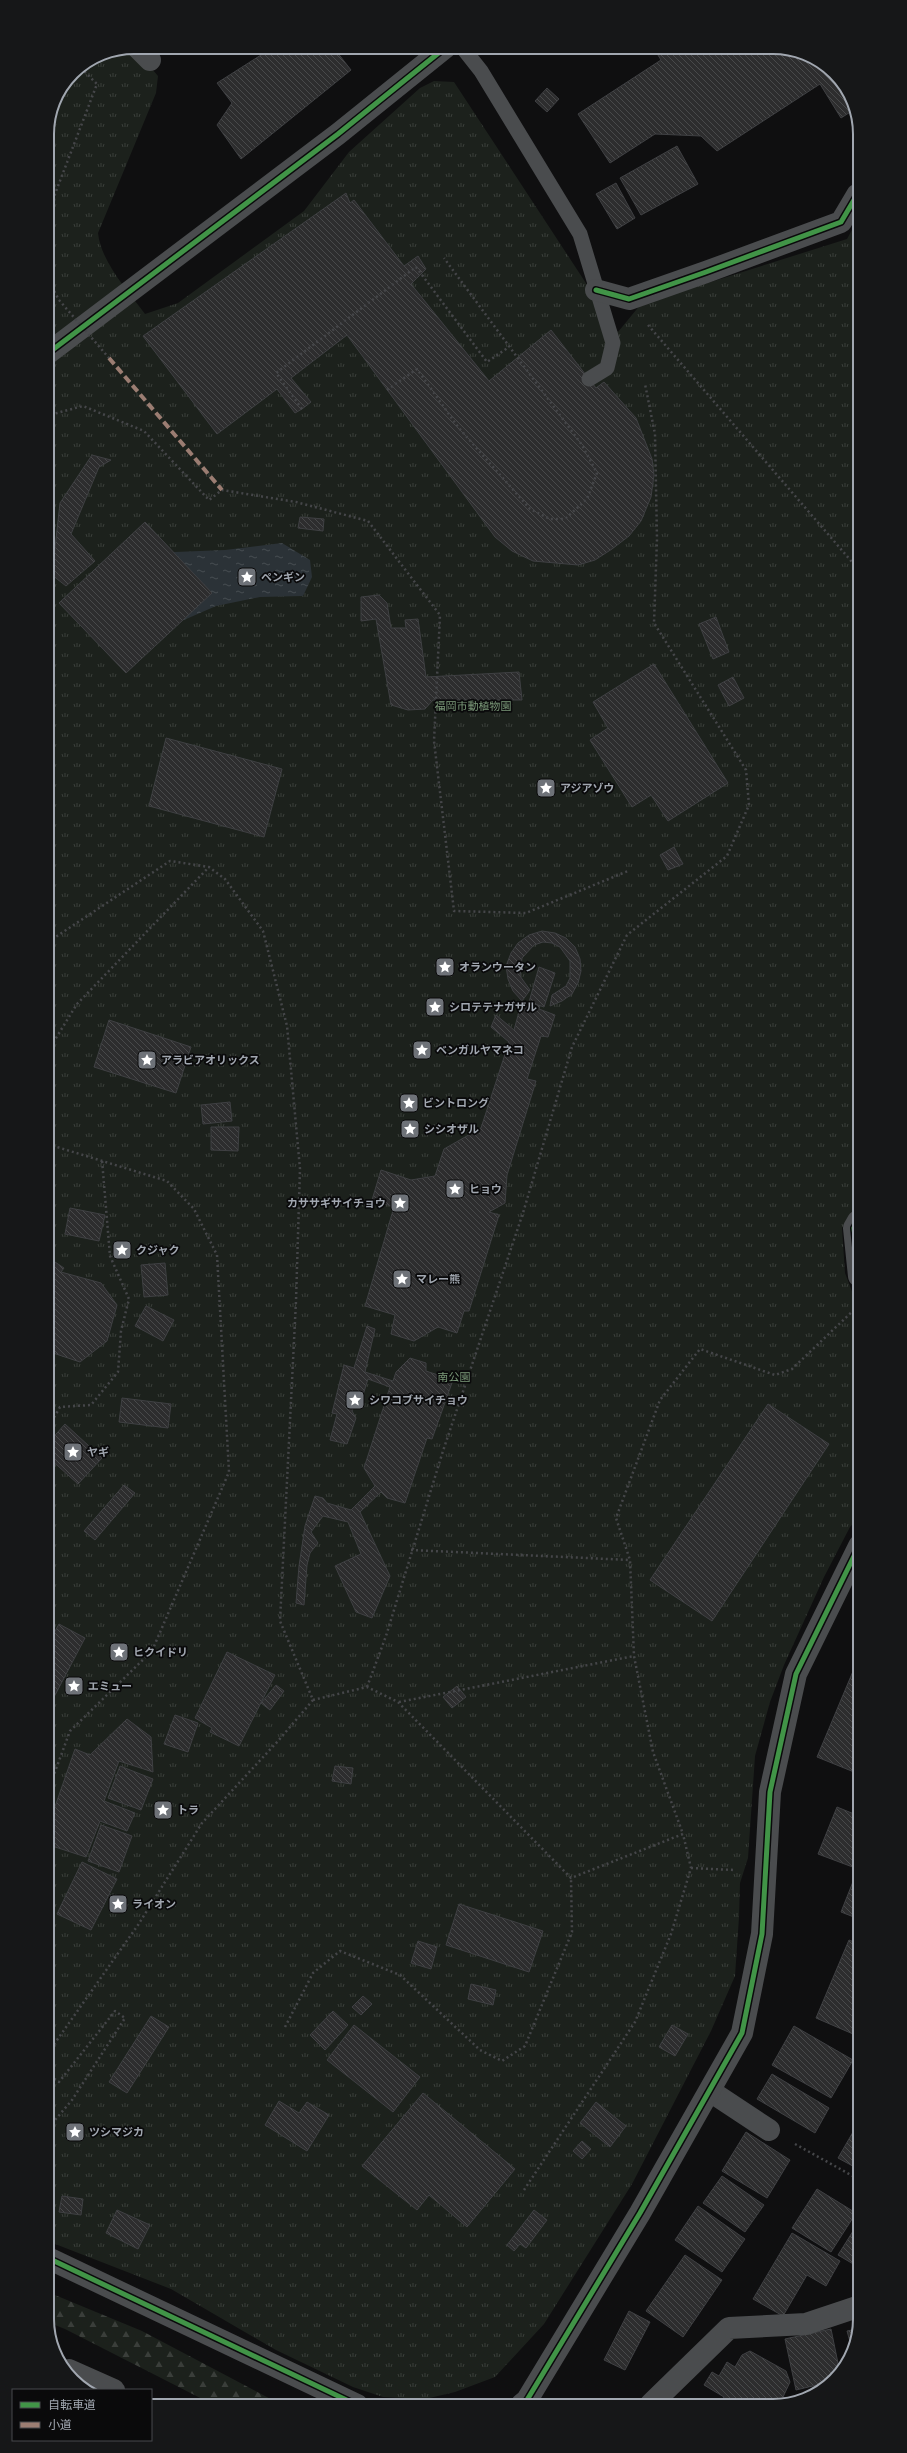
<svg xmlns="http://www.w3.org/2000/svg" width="907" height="2453" viewBox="0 0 907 2453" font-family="Lato,'Noto Sans JP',sans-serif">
<defs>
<pattern id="forest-firs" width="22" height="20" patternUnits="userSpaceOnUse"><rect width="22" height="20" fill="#1c211c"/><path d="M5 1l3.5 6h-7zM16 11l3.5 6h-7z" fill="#3a3e3a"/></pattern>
<pattern id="park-tufts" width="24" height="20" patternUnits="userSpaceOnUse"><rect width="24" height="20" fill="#1c211c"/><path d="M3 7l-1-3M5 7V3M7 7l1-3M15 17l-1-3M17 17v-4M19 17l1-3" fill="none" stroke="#3a3e3a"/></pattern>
<pattern id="water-ripples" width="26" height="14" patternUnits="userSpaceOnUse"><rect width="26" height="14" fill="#2b3237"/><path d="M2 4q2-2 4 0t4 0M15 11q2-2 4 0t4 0" fill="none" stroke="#474d51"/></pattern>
<pattern id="building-back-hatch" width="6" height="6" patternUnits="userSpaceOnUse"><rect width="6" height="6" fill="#2d2d2e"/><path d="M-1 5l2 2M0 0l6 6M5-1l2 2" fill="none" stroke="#48494a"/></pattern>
</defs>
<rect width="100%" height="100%" fill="#0f0f10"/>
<!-- forest -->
<path fill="url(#forest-firs)" d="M50,2293L142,2331L282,2405H214L65,2329L50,2323Z"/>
<!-- park -->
<path fill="url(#park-tufts)" d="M133,47L158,76L156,93L98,233C101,262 128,291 145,314L178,303L304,211L349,152L420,88L434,81L454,82L618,332L641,304L847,239L857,221L858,1203L842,1228L845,1273L859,1310V1517L850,1527L824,1577L784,1665L770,1702L755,1756L748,1858L740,1883L739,1917L735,1976L711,2031L632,2184L544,2324L495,2377L455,2392L425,2399L383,2397L353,2387L276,2350L171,2289L50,2242L47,128L54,100L73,72L101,54Z"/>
<!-- water -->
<path fill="url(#water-ripples)" d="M282,543L310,560L312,577L303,596L260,597L216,606L177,623L151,553L225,550Z"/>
<!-- building -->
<path fill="url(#building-back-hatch)" stroke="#3f4043" d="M287,47H333L351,70L241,159L217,125L232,103L217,83L272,48L280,53Z
M653,47H779L830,68L855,109L841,118L820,84L717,151L701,136L655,134L610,163L578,114L661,60Z
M547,88L559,99L547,112L535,101Z
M47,139L55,143L47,159Z
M677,146L698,184L641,215L620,178Z
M616,183L635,218L617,229L596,194Z
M346,193L350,203L354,200L404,266L418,256L426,269L411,284L489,381L551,330L596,388L604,382L636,418L652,459L654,475L651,497L641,521L629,536L612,549L595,560L578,565L533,561L512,551L495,537L347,335L291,378L311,402L302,409L295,413L277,389L217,434L143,336Z
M92,455L111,460L99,467L71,534L95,561L66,586L52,575L60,503Z
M300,517L324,519L323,531L298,528Z
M145,522L212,593L126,673L59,603Z
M379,595L387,603L391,628H406L405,620L418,619L426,677L519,672L522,700H433L425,709L408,710L391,705L376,619L361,621V597Z
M716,617L729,652L713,659L699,624Z
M654,664L728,783L668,821L651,795L632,807L590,740L608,728L593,702Z
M733,677L744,698L729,706L718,685Z
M166,738L282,769L264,837L149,806Z
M674,847L683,864L668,870L660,855Z
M542,931L555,933L566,938L575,947L580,959L581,971L578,983L572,994L562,1001L550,1006L552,995L566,986L570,978V961L560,947L552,943L543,942L534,945L522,958L520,976L530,990L522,1001L513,991L508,979L506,966L511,953L518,943L529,935Z
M539,967L555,973L544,1007L529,1002Z
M522,1001L540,1006L539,1009L555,1015L548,1037L541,1036L527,1079L536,1081L507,1175L505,1203L489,1212L499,1215L469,1311H464L457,1333L438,1327L414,1341L391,1334L395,1315L365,1306L394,1207L372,1200L381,1170L411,1180L435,1176L444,1149L481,1128L509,1042L491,1027L496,1015L514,1030Z
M109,1020L191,1047L176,1093L94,1067Z
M230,1102L232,1121L203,1124L201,1105Z
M211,1127H239L238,1151L211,1150Z
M70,1208L105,1215L99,1241L65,1234Z
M49,1258L64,1268L61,1272L101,1283L117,1305L107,1341L80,1362L53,1353L49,1349Z
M165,1263L168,1295L144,1297L141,1265Z
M146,1306L174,1320L163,1341L135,1326Z
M367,1326L375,1329L365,1372L393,1381L396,1372L410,1358L426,1363V1371L453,1380L432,1439L427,1438L405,1503L387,1498L381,1492L360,1512L390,1576L372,1618L356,1612L335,1566L361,1554L348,1522L323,1516L311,1532L318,1543L310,1553L307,1565L304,1605L296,1603L299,1566L305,1526L315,1496L323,1498L327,1503L351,1510L375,1486L364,1468L390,1387L368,1379L362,1398L355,1403L352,1411L356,1418L347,1444L330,1440L337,1414L332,1413L344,1365L354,1368Z
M122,1398L171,1404L168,1428L119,1422Z
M768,1404L829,1444L712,1621L650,1580Z
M65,1424L102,1458L78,1484L49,1458V1442Z
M124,1485L135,1493L95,1540L84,1531Z
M59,1624L85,1638L53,1699L49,1697V1642Z
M227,1652L275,1675L239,1746L210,1732L212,1728L195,1718Z
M859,1657V1774L817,1757Z
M276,1685L284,1691L270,1710L261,1703Z
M457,1686L466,1697L452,1708L443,1697Z
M175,1715L198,1723L188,1752L164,1744Z
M127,1719L151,1737L153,1772L119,1761L104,1801L135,1813L127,1831L100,1821L86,1857L49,1845V1824L75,1749L90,1755Z
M49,1726L54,1728L49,1739Z
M120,1766L153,1779L141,1810L108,1798Z
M335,1766L353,1768L351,1784L332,1781Z
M837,1807L859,1816V1919L841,1912L858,1869L818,1854Z
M101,1825L132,1836L119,1872L88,1861Z
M82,1862L117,1879L91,1930L57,1914Z
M459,1904L543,1931L529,1972L446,1945Z
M849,1940L859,1944L860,2037L816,2018Z
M418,1941L437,1947L431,1969L411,1963Z
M471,1984L496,1990L493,2005L468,1999Z
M363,1996L372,2004L361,2015L352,2007Z
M333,2011L348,2025L325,2050L310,2035Z
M151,2016L169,2027L127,2093L109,2082Z
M354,2025L420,2077L393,2112L327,2060Z
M672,2025L688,2034L675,2056L659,2047Z
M794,2026L853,2060L831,2098L772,2065Z
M772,2074L829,2108L815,2133L757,2099Z
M423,2093L515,2169L467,2227L429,2195L417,2210L362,2166Z
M279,2101L299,2113L307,2102L329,2115L307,2151L265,2125Z
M596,2102L626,2126L610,2147L580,2123Z
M860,2111V2123L854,2120Z
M746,2132L790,2160L767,2198L722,2171Z
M853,2132L860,2136V2170L838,2158Z
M582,2141L591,2149L582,2159L573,2151Z
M722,2176L764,2205L745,2232L703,2203Z
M817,2189L856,2213L831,2252L792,2228Z
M62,2196L83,2199L81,2215L59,2212Z
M698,2206L745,2239L722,2272L675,2240Z
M117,2210L150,2225L138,2249L106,2233Z
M534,2210L547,2220L526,2248L520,2244L514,2251L507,2245Z
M860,2220V2268L838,2255Z
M792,2233L840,2261L826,2286L807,2275L783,2316L753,2299Z
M685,2255L722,2280L683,2337L646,2311Z
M629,2311L650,2322L625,2370L604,2360Z
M831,2329L840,2373L825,2383L796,2390L785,2339Z
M857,2329L851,2345L847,2331Z
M750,2351L786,2371L790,2382L783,2397L796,2403H720L724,2397L704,2385L712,2372L719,2376L727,2362L735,2367L742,2355Z
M709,2399L717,2403H700H701Z"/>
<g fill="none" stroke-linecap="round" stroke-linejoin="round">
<!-- path -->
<path stroke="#454649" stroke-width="2.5" stroke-dasharray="2 3" stroke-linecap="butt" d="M47,245L55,194L97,84L80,67
M47,278L59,300
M648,325L858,569
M387,390L417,369L458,427L530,509L550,519H565L587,499L597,473L582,445L444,258
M302,409L276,373L416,267L487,362L509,347
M48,420L57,413L83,406L144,431L209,500L222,490L296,502L368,521L440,615L434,741L454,911L526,913L628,871
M48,942L170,861L209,867L225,879L263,931L287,1026L300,1169L296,1301L280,1621L313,1700L278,1741L202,1823L138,1925L50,2050
M48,1051L77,1004L209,867
M48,1150L57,1147L167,1181L194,1209L217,1255L229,1472L152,1651L70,1731L49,1788
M49,1426L60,1407L91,1405L118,1372L121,1331L129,1299L110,1256L102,1160
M411,1550L630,1560
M367,1687L386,1636L443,1451L523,1213L572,1047L627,935L727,856L749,805L746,770L654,623L657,539L655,434L645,384
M313,1700L367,1687L398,1702L571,1878L683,1834L653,1752L634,1656L630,1560L616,1518L660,1400L700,1349L775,1375L792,1369L857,1307
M399,1702L634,1656
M691,1868L734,1870
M285,2027L313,1973L340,1951L400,1975L480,2050L502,2061L525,2046L572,1932L571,1878
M50,2076L59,2082L115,2011L125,2018L72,2100L50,2126
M795,2144L860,2180
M524,2190L635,2022L671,1934L691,1868L683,1834"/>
<!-- service -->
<path stroke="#4a4c4e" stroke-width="15" d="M462,47L481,71L580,234L613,343L607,368L589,379"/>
<!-- minor -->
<path stroke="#4a4c4e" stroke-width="22" d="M137,47L150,60
M596,290L629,299L706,272L841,222L857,195
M858,1221L854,1228L859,1276
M710,2091L769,2130
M651,2404L729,2328L806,2324L860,2306"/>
<!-- tertiary -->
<path stroke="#4a4c4e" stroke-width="22" d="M47,354L338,134L446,47
M50,2259L357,2405
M69,2370L114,2390
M522,2404L527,2400L640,2213L742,2033L762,1934L770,1792L796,1674L859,1546"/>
<!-- path-bridge -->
<path stroke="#454649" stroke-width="2.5" stroke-dasharray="2 3" stroke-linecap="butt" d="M59,300L109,358"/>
<!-- quiet -->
<path stroke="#9b7d72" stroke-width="4" stroke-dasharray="8 4" stroke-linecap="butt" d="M109,358L222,490"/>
<!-- cycleway casing -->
<g stroke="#0a0a0b" stroke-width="8">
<path id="cycleway" d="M596,290L629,299L706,272L841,222L857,195
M47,354L338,134L446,47
M858,1221L854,1228L859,1276
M50,2259L357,2405
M522,2404L527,2400L640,2213L742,2033L762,1934L770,1792L796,1674L859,1546"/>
</g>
<!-- cycleway -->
<use href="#cycleway" stroke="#419447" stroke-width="5"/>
</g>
<!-- icons -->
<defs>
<g id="sight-square" transform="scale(1)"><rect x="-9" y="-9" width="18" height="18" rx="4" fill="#6e7278" stroke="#0a0a0b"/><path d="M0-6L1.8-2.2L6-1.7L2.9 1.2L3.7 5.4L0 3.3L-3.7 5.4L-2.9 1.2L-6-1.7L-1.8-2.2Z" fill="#fff"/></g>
</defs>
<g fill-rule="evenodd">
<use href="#sight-square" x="247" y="577"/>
<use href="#sight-square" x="546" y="788"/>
<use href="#sight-square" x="445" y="967"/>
<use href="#sight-square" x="435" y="1007"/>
<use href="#sight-square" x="422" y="1050"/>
<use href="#sight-square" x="147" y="1060"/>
<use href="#sight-square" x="409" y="1103"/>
<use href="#sight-square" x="410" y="1129"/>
<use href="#sight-square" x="455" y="1189"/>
<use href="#sight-square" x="400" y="1203"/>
<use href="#sight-square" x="122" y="1250"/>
<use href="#sight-square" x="402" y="1279"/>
<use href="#sight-square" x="355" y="1400"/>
<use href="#sight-square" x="73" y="1452"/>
<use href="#sight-square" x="119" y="1652"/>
<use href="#sight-square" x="74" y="1686"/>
<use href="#sight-square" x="163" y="1810"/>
<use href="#sight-square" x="118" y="1904"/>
<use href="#sight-square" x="75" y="2132"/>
</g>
<g text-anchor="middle" stroke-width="3.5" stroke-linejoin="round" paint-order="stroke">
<!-- poi labels -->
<g font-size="11" font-weight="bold" fill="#a1a7b0" stroke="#0a0a0b" text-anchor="start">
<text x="261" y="581">ペンギン</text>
<text x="560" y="792">アジアゾウ</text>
<text x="459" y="971">オランウータン</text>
<text x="449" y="1011">シロテテナガザル</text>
<text x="436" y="1054">ベンガルヤマネコ</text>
<text x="161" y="1064">アラビアオリックス</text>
<text x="423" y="1107">ビントロング</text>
<text x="424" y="1133">シシオザル</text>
<text x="469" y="1193">ヒョウ</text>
<text x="386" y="1207" text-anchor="end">カササギサイチョウ</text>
<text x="136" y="1254">クジャク</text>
<text x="416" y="1283">マレー熊</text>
<text x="369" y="1404">シワコブサイチョウ</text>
<text x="87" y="1456">ヤギ</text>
<text x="133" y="1656">ヒクイドリ</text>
<text x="88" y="1690">エミュー</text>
<text x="177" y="1814">トラ</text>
<text x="132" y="1908">ライオン</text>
<text x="89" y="2136">ツシマジカ</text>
</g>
<!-- park labels -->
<g font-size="11" fill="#7b9979" stroke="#0a0a0b">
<text x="473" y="710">福岡市動植物園</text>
<text x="454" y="1381">南公園</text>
</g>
</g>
<!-- crop -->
<path d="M0 0H907V2453H0ZM134 54H773A80 80 0 0 1 853 134V2319A80 80 0 0 1 773 2399H134A80 80 0 0 1 54 2319V134A80 80 0 0 1 134 54Z" fill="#161718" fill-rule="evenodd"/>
<path fill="none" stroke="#a1a7b0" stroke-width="2" d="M134 54H773A80 80 0 0 1 853 134V2319A80 80 0 0 1 773 2399H134A80 80 0 0 1 54 2319V134A80 80 0 0 1 134 54Z"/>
<!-- legend -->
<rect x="12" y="2389" width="140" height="52" fill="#0a0a0b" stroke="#46494d"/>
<rect x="20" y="2402" width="20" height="6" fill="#419447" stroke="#46494d"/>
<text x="48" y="2409" font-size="12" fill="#a1a7b0">自転車道</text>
<rect x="20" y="2422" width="20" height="6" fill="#9b7d72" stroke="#46494d"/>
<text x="48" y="2429" font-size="12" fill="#a1a7b0">小道</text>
</svg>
